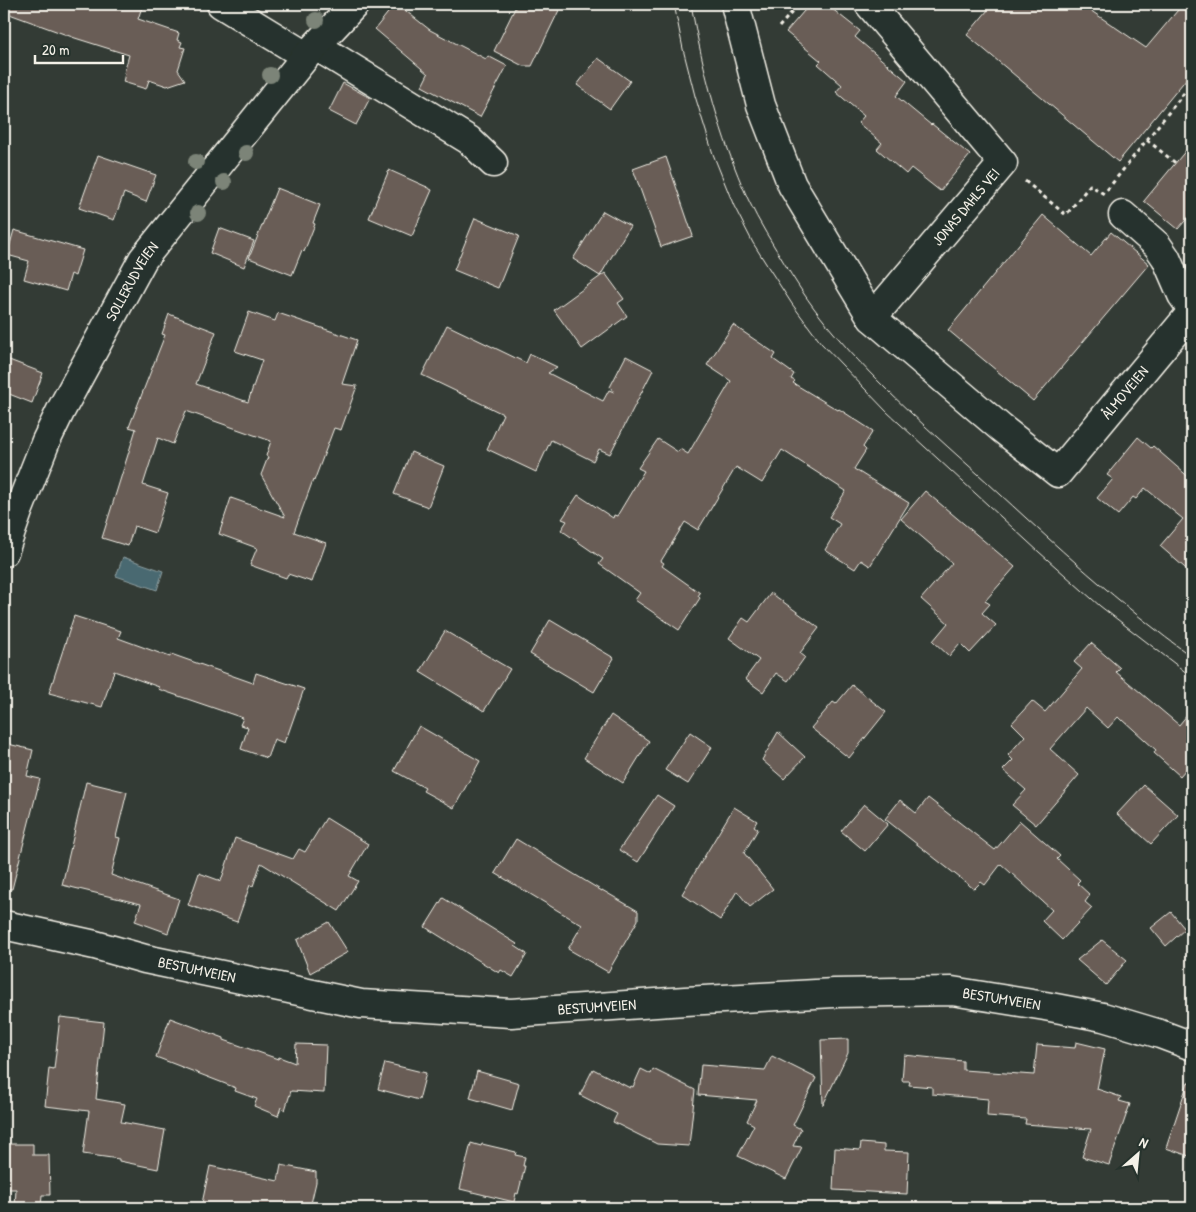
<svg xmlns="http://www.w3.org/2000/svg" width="1196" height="1212" viewBox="0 0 1196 1212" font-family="'Patrick Hand',sans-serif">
<rect width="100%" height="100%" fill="#333b35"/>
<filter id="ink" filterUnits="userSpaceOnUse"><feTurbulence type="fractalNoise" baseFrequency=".02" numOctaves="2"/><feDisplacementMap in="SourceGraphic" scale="10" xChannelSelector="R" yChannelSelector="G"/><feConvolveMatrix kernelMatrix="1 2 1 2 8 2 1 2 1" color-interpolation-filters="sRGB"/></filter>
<g filter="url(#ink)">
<!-- water -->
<path fill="#4a6971" stroke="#8e9fa1" d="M123,557L163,571L157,590L116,576Z"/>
<!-- building -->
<path fill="#695d56" stroke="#f4f1e8" d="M4,4H143L138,19L179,33L177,40L182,42L180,47L185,48L178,70L185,80L167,86L149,80L146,89L123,82L125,73H124L129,55L75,38L4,12Z
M395,4H397L430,30L486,59L488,56L507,66L480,117L422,86L428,74L375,29Z
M517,4H562L532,66H523L494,51Z
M810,4H826L860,31L855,37L907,81L896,96L931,125L932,124L970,155L940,191L911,168L906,174L877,149L882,143L858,123L864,116L836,92L842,85L818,64L821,61L786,32Z
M993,4H1081L1146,48L1183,4H1192V72L1118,162L967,35Z
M598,58L630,81L610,109L577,85Z
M343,83L370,98L356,125L329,111Z
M1192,143V213L1178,229L1144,201Z
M98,155L156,175L146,202L124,193L114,220L79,208Z
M666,157L693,236L661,247L633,169Z
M389,170L427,187H426L432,190L412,236L369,218Z
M277,188L320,205L313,223L315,224L304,252L302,250L292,275L249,258Z
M603,211L630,226L600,276L573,259Z
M1043,215L1091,256L1111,232L1149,264L1033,401L948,330Z
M475,218L519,236L498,288L454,270Z
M219,228L254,241L244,267L210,253Z
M14,230L83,250L75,276L71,274L66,291L24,279L29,261L7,255Z
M605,273L624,299L618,303L627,316L582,349L554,310Z
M249,312L275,321L278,313L357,340L342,384L357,386L341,430L334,428L314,481L313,480L294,532L326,543L312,582L288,574L286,578L250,565L257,548L219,534L231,498L285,517L261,475L268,457L266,456L271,441L186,411L173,444L158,438L143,485L168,493L155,533L134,526L128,546L102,538L136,429L129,427L165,335L162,334L169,314L216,332L196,384L248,402L262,360L235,351Z
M447,325L526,363L530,354L557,367L548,373L603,401L609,390L614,392L610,387L626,356L653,370L610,454L599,449L593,461L551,440L536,472L487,449L503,414L422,375Z
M733,325L776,354L773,359L794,374L791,379L795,381L793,383L838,410L839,409L873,431L863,447L866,450L854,469L909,503L870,566L861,560L855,569L825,550L840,524L829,517L846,491L782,450L762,483L736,467L698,530L685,522L661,561L664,563L662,566L700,593L698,596L700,598L679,630L635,600L640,593L599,564L603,559L561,530L567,521L562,519L578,495L613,518L614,515L617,516L644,471L638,468L658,439L678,452L680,449L688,454L731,381L707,365Z
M4,358L43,373L32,403L4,392Z
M1138,437L1151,448L1153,446L1192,480V574L1160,546L1183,519L1145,488L1136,499L1133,497L1118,515L1097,498L1113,479L1107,475Z
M411,452L444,466L428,507L394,494Z
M925,491L1015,567L985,601L990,604L982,613L996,625L970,653L960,643L949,656L933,641L948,623L921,599L952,563L901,519Z
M771,593L819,628L800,653L805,657L788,681L776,673L763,692L745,679L759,660L729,638L743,618L749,622Z
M74,616L121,631L118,638L170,657L171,654L253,683L256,673L304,689L287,737H286L284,743L274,739L267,758L241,749L248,727L240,725L243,718L158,689L159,687L114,671L102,707L49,693Z
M550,620L614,658L594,692L530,654Z
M445,631L510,669L484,711L420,672Z
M1091,643L1120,668L1116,672L1179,725L1192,709V762L1180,776L1154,753L1156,750L1123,720L1122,721L1118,717L1108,728L1086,708L1050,749L1079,775L1036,825L1012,805L1026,790L1003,770L1013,760L1008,755L1025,736L1012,723L1032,701L1045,712L1082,669L1074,662Z
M852,685L886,712L849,758L811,728L833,702L836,704Z
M611,715L649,741L623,783L584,758Z
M419,726L480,761L454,808L423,791L425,788L394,771Z
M690,732L712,747L688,784L665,770Z
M778,732L805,757L784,779L762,760Z
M4,743L33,750L27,776L40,779L12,889L4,888Z
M86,782L127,792L116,837L120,838L111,875L179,899L168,933L135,921L141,904L62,885Z
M1144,785L1178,815L1151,844L1117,814Z
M657,795L674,806L638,862L619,850Z
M928,798L995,850L1020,821L1060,856L1057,859L1080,880L1077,883L1090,895L1085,902L1092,908L1062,940L1042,921L1052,910L1001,864L985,885L981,882L974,889L885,819L900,800L916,813Z
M864,804L888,824L865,851L841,831Z
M734,807L757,821L754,826L758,829L744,853L773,889L750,907L737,891L720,920L682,894Z
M326,818L368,844L349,876L358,881L339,911L261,863L253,886L250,885L237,922L188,905L199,873L221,881L235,838L293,859L299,849L305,852Z
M516,839L602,891V890L638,911V920L608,972L568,949L582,925L495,873Z
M443,898L517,944L515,946L527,954L513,977L501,970L499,973L425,927Z
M1171,912L1185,929L1166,946L1151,928Z
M329,922L348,952L310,973L297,940Z
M1102,940L1127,960L1106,985L1077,960Z
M60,1017L104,1022L96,1099L125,1104L121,1122L165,1130L158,1169L119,1161V1159L83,1154L89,1111L45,1106L49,1068L54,1069Z
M170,1018L224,1038V1040L278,1059L279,1057L295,1063L296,1044L326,1045L324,1093L291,1091L285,1110L281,1107L278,1116L254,1106L257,1099L235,1091L236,1088L156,1057Z
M848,1039V1053L823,1105L821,1040Z
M1076,1042L1105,1049L1097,1089L1121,1097L1119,1101L1130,1104L1109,1165L1082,1157L1091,1129L1025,1124L1026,1119L987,1116L988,1099L932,1094V1087L909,1085L910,1081H902L904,1055L963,1061V1070L1034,1075L1037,1045L1075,1048Z
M772,1056L816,1078L793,1125L801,1129L793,1146L802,1147L786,1179L738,1156L754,1125L747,1121L757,1100L698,1095L701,1065L765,1070Z
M385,1063L426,1073L419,1100L378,1089Z
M593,1069L630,1088L631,1086L633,1087L641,1069L651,1074L653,1069L695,1090L689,1146L657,1144L613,1122L617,1114L580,1095Z
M477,1071L519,1083L512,1110L470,1098Z
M1188,1082L1192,1083V1157L1166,1148Z
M471,1143L481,1146L482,1144L516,1152L515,1155L525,1157L523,1166H525L518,1194L516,1193L514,1202L460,1189Z
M861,1143L884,1145V1151L909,1152L907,1194L833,1190L835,1148L860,1150Z
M4,1144H33V1155H49L50,1195H42L41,1208H15L16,1189H4Z
M281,1165L316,1172V1182L310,1208H201L210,1166L278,1181Z"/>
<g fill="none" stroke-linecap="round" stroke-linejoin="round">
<!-- minor casing -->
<g stroke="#f4f1e8" stroke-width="31">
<g id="minor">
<path d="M221,4L306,56"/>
<path id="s1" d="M735,4L761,105L792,185L872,318L1001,428L1058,473L1192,312"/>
<path d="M869,4L1003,163L872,318"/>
<path d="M316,46L469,140L493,163"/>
<path d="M1123,215L1157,245L1166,258L1182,295L1192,309"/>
<path id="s2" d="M4,552L19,509L46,441L61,410L143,259L306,56L355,4"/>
<path id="s3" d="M4,925L95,945L145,959L361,1004L511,1013L685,1001L834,993L952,991L1045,1006L1103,1017L1160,1034L1192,1046"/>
</g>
</g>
<!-- path -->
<path stroke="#f4f1e8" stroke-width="3" stroke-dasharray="4 4" stroke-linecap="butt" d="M779,27L799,4
M1147,140L1178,165
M1025,181L1066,215L1090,185L1104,194
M1107,190L1192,83"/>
<!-- minor -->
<use href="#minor" stroke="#26332d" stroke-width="28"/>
<!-- tram -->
<path stroke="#f4f1e8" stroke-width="1" d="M674,4L683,49L695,96L713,154L734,206L753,243L770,270L792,304L821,343L887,412L1039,552L1100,606L1192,677
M691,4C703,71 720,137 748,199C759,223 773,244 786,266C800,289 815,311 833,332C879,387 935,435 988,483C1054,544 1120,605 1192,657"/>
</g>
<!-- trees -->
<g fill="#7c8478">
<circle cx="316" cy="20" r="8"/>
<circle cx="270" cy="75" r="8"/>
<circle cx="246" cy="153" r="8"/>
<circle cx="196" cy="162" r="8"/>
<circle cx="224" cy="182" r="8"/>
<circle cx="198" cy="213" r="8"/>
</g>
</g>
<g text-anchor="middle" stroke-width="4" stroke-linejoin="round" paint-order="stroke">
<!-- street labels -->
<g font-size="15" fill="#f4f1e8" stroke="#26332d">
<text transform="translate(966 207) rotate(-50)" y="5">JONAS DAHLS VEI</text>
<text dy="5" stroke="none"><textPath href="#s2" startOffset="300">SOLLERUDVEIEN</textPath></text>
<text dy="5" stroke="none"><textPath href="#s1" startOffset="692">ÅLMOVEIEN</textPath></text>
<text dy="5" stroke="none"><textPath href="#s3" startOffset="198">BESTUMVEIEN</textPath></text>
<text dy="5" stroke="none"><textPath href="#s3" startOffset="1008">BESTUMVEIEN</textPath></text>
<text dy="5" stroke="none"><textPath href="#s3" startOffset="602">BESTUMVEIEN</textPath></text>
</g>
</g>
<!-- margin -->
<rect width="1196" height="1212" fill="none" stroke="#26332d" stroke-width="20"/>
<rect x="10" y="10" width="1176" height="1192" fill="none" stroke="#f4f1e8" stroke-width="2" filter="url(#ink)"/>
<!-- north arrow -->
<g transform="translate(1138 1154) rotate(27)" stroke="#26332d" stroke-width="4" paint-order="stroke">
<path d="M0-4L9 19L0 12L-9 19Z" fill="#f4f1e8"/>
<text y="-8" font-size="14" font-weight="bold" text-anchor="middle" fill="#f4f1e8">N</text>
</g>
<!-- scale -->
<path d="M35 55v8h88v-8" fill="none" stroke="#f4f1e8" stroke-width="2.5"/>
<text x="42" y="55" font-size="15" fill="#f4f1e8" stroke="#26332d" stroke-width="4" paint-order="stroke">20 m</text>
</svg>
